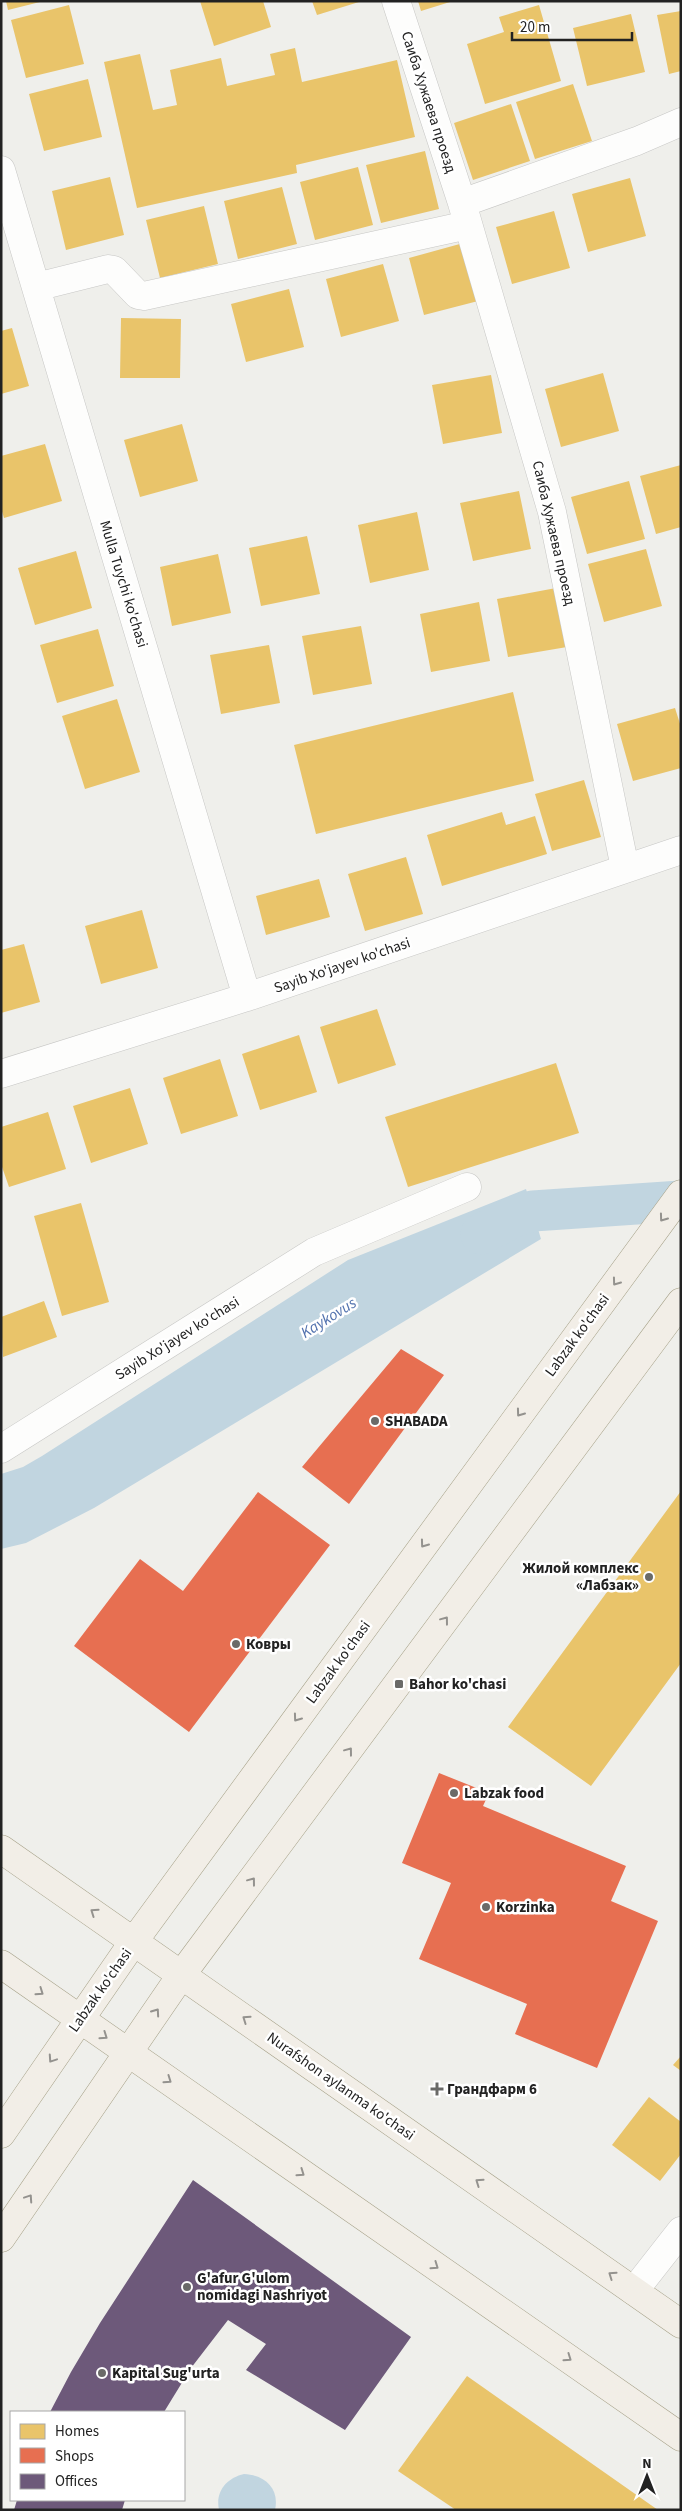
<svg xmlns="http://www.w3.org/2000/svg" width="682" height="2511" viewBox="0 0 682 2511" font-family="'Source Sans 3',sans-serif">
<rect width="100%" height="100%" fill="#efefeb"/>
<!-- water -->
<path fill="#c1d5e0" d="M526,1189L541,1239L94,1508L26,1543L1,1549V1474L23,1467L42,1456L348,1260Z
M244,2474C264,2475 280,2488 275,2510H219C215,2491 227,2478 244,2474Z"/>
<!-- homes -->
<path fill="#e9c46a" d="M6,1H40V2L8,10Z
M200,1H263L271,27L214,46Z
M312,1H359V2L317,15Z
M418,1H450V2L421,11Z
M69,5L84,64L26,78L11,20Z
M539,5L561,81L485,104L467,44L504,32L499,17Z
M681,11V71L669,74L657,15Z
M631,14L645,72L587,86L573,28Z
M295,48L302,82L397,60L415,137L296,165L297,173L137,208L104,62L140,54L153,110L177,105L170,70L221,58L227,86L275,75L270,54Z
M88,79L102,137L44,151L29,94Z
M573,84L592,141L535,159L516,102Z
M511,104L530,161L473,180L454,123Z
M425,151L439,209L381,223L366,165Z
M358,167L373,225L315,240L300,182Z
M110,177L124,235L66,250L52,191Z
M630,178L646,236L588,252L572,194Z
M282,187L297,244L238,259L224,201Z
M204,206L218,264L160,278L146,220Z
M554,211L570,268L512,284L496,227Z
M467,242L482,300L424,315L409,258Z
M383,264L399,321L341,337L326,279Z
M289,289L304,347L246,362L231,304Z
M121,318L181,319L180,378H120Z
M12,328L29,386L1,394V331Z
M603,373L619,431L561,447L545,389Z
M491,375L502,433L443,444L432,385Z
M182,424L198,481L140,497L124,440Z
M45,444L62,501L4,518L1,508V456Z
M681,465V527L656,534L640,476Z
M629,481L645,539L587,554L571,497Z
M519,491L531,549L473,561L460,503Z
M417,512L429,570L370,583L358,525Z
M307,536L320,594L261,606L249,548Z
M646,549L662,606L604,622L588,564Z
M76,551L92,608L35,625L18,568Z
M218,554L231,613L172,626L160,567Z
M556,588L567,647L508,657L497,599Z
M479,602L490,661L431,672L420,614Z
M361,626L372,684L313,695L302,636Z
M98,629L114,686L57,703L40,645Z
M269,645L280,703L221,714L210,655Z
M513,692L534,781L316,834L294,745Z
M117,699L140,772L85,789L62,716Z
M675,708L681,727V768L633,781L617,724Z
M584,780L601,837L552,851L535,794Z
M502,812L506,825L535,816L547,854L442,886L427,835Z
M406,857L423,914L365,931L348,874Z
M319,879L330,917L266,935L256,896Z
M142,910L158,968L101,984L85,926Z
M24,944L40,1002L1,1013V950Z
M377,1009L396,1065L338,1084L320,1027Z
M299,1035L317,1092L260,1110L242,1054Z
M220,1059L238,1116L181,1134L163,1078Z
M556,1063L579,1133L408,1187L385,1117Z
M130,1088L148,1144L91,1163L73,1106Z
M48,1112L66,1169L9,1187L1,1164V1127Z
M81,1203L109,1302L62,1316L34,1216Z
M44,1301L57,1337L3,1357L1,1317Z
M681,1491V1663L591,1786L508,1727Z
M681,2056V2071L673,2065Z
M649,2097L681,2122V2154L660,2181L612,2145Z
M467,2376L658,2510H456L398,2471Z"/>
<!-- shops -->
<path fill="#e76f51" d="M401,1349L444,1375L349,1504L302,1467Z
M258,1492L330,1545L189,1732L74,1646L140,1559L183,1591Z
M439,1773L489,1793L483,1806L626,1866L611,1901L658,1921L597,2068L515,2034L527,2004L419,1959L451,1883L402,1863Z"/>
<!-- offices -->
<path fill="#6d597a" d="M193,2180L411,2337L345,2430L246,2370L266,2344L228,2320L191,2368L164,2412H50L71,2372L100,2323Z
M17,2500H125L122,2510H14Z"/>
<g fill="none" stroke-linecap="round" stroke-linejoin="round">
<!-- canal -->
<path stroke="#c1d5e0" stroke-width="41" d="M481,1234L516,1216L533,1211L681,1201"/>
<!-- minor casing -->
<g stroke="#c7c7c5" stroke-width="29">
<path id="minor" d="M396,1L462,203L552,512L625,868
M1,170L247,997
M462,203L637,141L681,122
M36,287L108,269L114,270L138,295L144,296L468,225
M1,1074L247,997L681,850
M1,1449L314,1252L467,1187
M634,2291L681,2231"/>
</g>
<!-- major casing -->
<g stroke="#a5a087" stroke-width="29">
<path id="major" d="M1,1849L681,2324
M1,1964L681,2437
M1,2134L134,1941L681,1194
M1,2238L182,1974L681,1302"/>
</g>
<!-- minor -->
<use href="#minor" stroke="#fdfdfc" stroke-width="28"/>
<!-- major -->
<use href="#major" stroke="#f2eee7" stroke-width="28"/>
</g>
<!-- one-way arrows -->
<defs><path id="oneway-chevron" d="M-2-3.5L2.5 0L-2 3.5" fill="none" stroke-width="1.6" stroke-linecap="round" stroke-linejoin="round" transform="scale(1.25)"/></defs>
<g stroke="#94928e">
<use href="#oneway-chevron" transform="translate(663 1218) rotate(126)"/>
<use href="#oneway-chevron" transform="translate(616 1282) rotate(126)"/>
<use href="#oneway-chevron" transform="translate(520 1413) rotate(126)"/>
<use href="#oneway-chevron" transform="translate(424 1544) rotate(126)"/>
<use href="#oneway-chevron" transform="translate(445 1620) rotate(-53)"/>
<use href="#oneway-chevron" transform="translate(297 1718) rotate(126)"/>
<use href="#oneway-chevron" transform="translate(349 1751) rotate(-53)"/>
<use href="#oneway-chevron" transform="translate(252 1881) rotate(-53)"/>
<use href="#oneway-chevron" transform="translate(94 1912) rotate(-145)"/>
<use href="#oneway-chevron" transform="translate(40 1992) rotate(35)"/>
<use href="#oneway-chevron" transform="translate(156 2012) rotate(-55)"/>
<use href="#oneway-chevron" transform="translate(246 2019) rotate(-145)"/>
<use href="#oneway-chevron" transform="translate(104 2036) rotate(35)"/>
<use href="#oneway-chevron" transform="translate(52 2059) rotate(124)"/>
<use href="#oneway-chevron" transform="translate(168 2080) rotate(35)"/>
<use href="#oneway-chevron" transform="translate(301 2173) rotate(35)"/>
<use href="#oneway-chevron" transform="translate(479 2182) rotate(-145)"/>
<use href="#oneway-chevron" transform="translate(29 2198) rotate(-56)"/>
<use href="#oneway-chevron" transform="translate(435 2266) rotate(35)"/>
<use href="#oneway-chevron" transform="translate(612 2275) rotate(-145)"/>
<use href="#oneway-chevron" transform="translate(568 2358) rotate(35)"/>
</g>
<!-- markers -->
<g fill="#6a6a68" stroke="#fff" stroke-width="2">
<circle cx="375" cy="1421" r="5"/>
<circle cx="649" cy="1577" r="5"/>
<circle cx="236" cy="1644" r="5"/>
<rect x="394" y="1679" width="10" height="10" rx="2.5"/>
<circle cx="454" cy="1793" r="5"/>
<circle cx="486" cy="1907" r="5"/>
<path d="M434.5 2081.5h5v5h5v5h-5v5h-5v-5h-5v-5h5z"/>
<circle cx="187" cy="2287" r="5"/>
<circle cx="102" cy="2373" r="5"/>
</g>
<g text-anchor="middle" stroke-width="5" stroke-linejoin="round" paint-order="stroke">
<!-- street labels -->
<g font-size="15" fill="#222" stroke="#fff">
<text transform="translate(429 102) rotate(72)" y="5">Саиба Хужаева проезд</text>
<text transform="translate(554 533) rotate(77)" y="5">Саиба Хужаева проезд</text>
<text transform="translate(124 584) rotate(73)" y="5">Mulla Tuychi ko'chasi</text>
<text transform="translate(342 965) rotate(-19)" y="5">Sayib Xo'jayev ko'chasi</text>
<text transform="translate(577 1335) rotate(-54)" y="5">Labzak ko'chasi</text>
<text transform="translate(177 1338) rotate(-32)" y="5">Sayib Xo'jayev ko'chasi</text>
<text transform="translate(338 1662) rotate(-54)" y="5">Labzak ko'chasi</text>
<text transform="translate(100 1990) rotate(-55)" y="5">Labzak ko'chasi</text>
<text transform="translate(341 2086) rotate(35)" y="5">Nurafshon aylanma ko'chasi</text>
</g>
<!-- poi labels -->
<g font-size="15" font-weight="bold" fill="#222" stroke="#fff" text-anchor="start">
<text x="385" y="1426">SHABADA</text>
<text x="639" y="1573" text-anchor="end">Жилой комплекс<tspan x="639" dy="17">«Лабзак»</tspan></text>
<text x="246" y="1649">Ковры</text>
<text x="409" y="1689">Bahor ko'chasi</text>
<text x="464" y="1798">Labzak food</text>
<text x="496" y="1912">Korzinka</text>
<text x="447" y="2094">Грандфарм 6</text>
<text x="197" y="2283">G'afur G'ulom<tspan x="197" dy="17">nomidagi Nashriyot</tspan></text>
<text x="112" y="2378">Kapital Sug'urta</text>
</g>
<!-- water labels -->
<g font-size="16" font-style="italic" fill="#5272ae" stroke="#fff">
<text transform="translate(328 1317) rotate(-32)" y="6">Kaykovus</text>
</g>
</g>
<!-- border -->
<rect width="682" height="2511" fill="none" stroke="#222222" stroke-width="5"/>
<!-- legend -->
<rect x="10" y="2411" width="175" height="90" fill="#ffffff" stroke="#a7a7a7"/>
<rect x="20" y="2424" width="25" height="15" fill="#e9c46a" stroke="#a7a7a7"/>
<text x="55" y="2436" font-size="15" fill="#222222">Homes</text>
<rect x="20" y="2448" width="25" height="15" fill="#e76f51" stroke="#a7a7a7"/>
<text x="55" y="2461" font-size="15" fill="#222222">Shops</text>
<rect x="20" y="2474" width="25" height="15" fill="#6d597a" stroke="#a7a7a7"/>
<text x="55" y="2486" font-size="15" fill="#222222">Offices</text>
<!-- north arrow -->
<g transform="translate(647 2476)" stroke="#ffffff" stroke-width="4" paint-order="stroke">
<path d="M0-4L9 19L0 12L-9 19Z" fill="#222222"/>
<text y="-8" font-size="14" font-weight="bold" text-anchor="middle" fill="#222222">N</text>
</g>
<!-- scale -->
<path d="M512 32v8h120v-8" fill="none" stroke="#222222" stroke-width="2.5"/>
<text x="520" y="32" font-size="15" fill="#222222" stroke="#ffffff" stroke-width="4" paint-order="stroke">20 m</text>
</svg>
